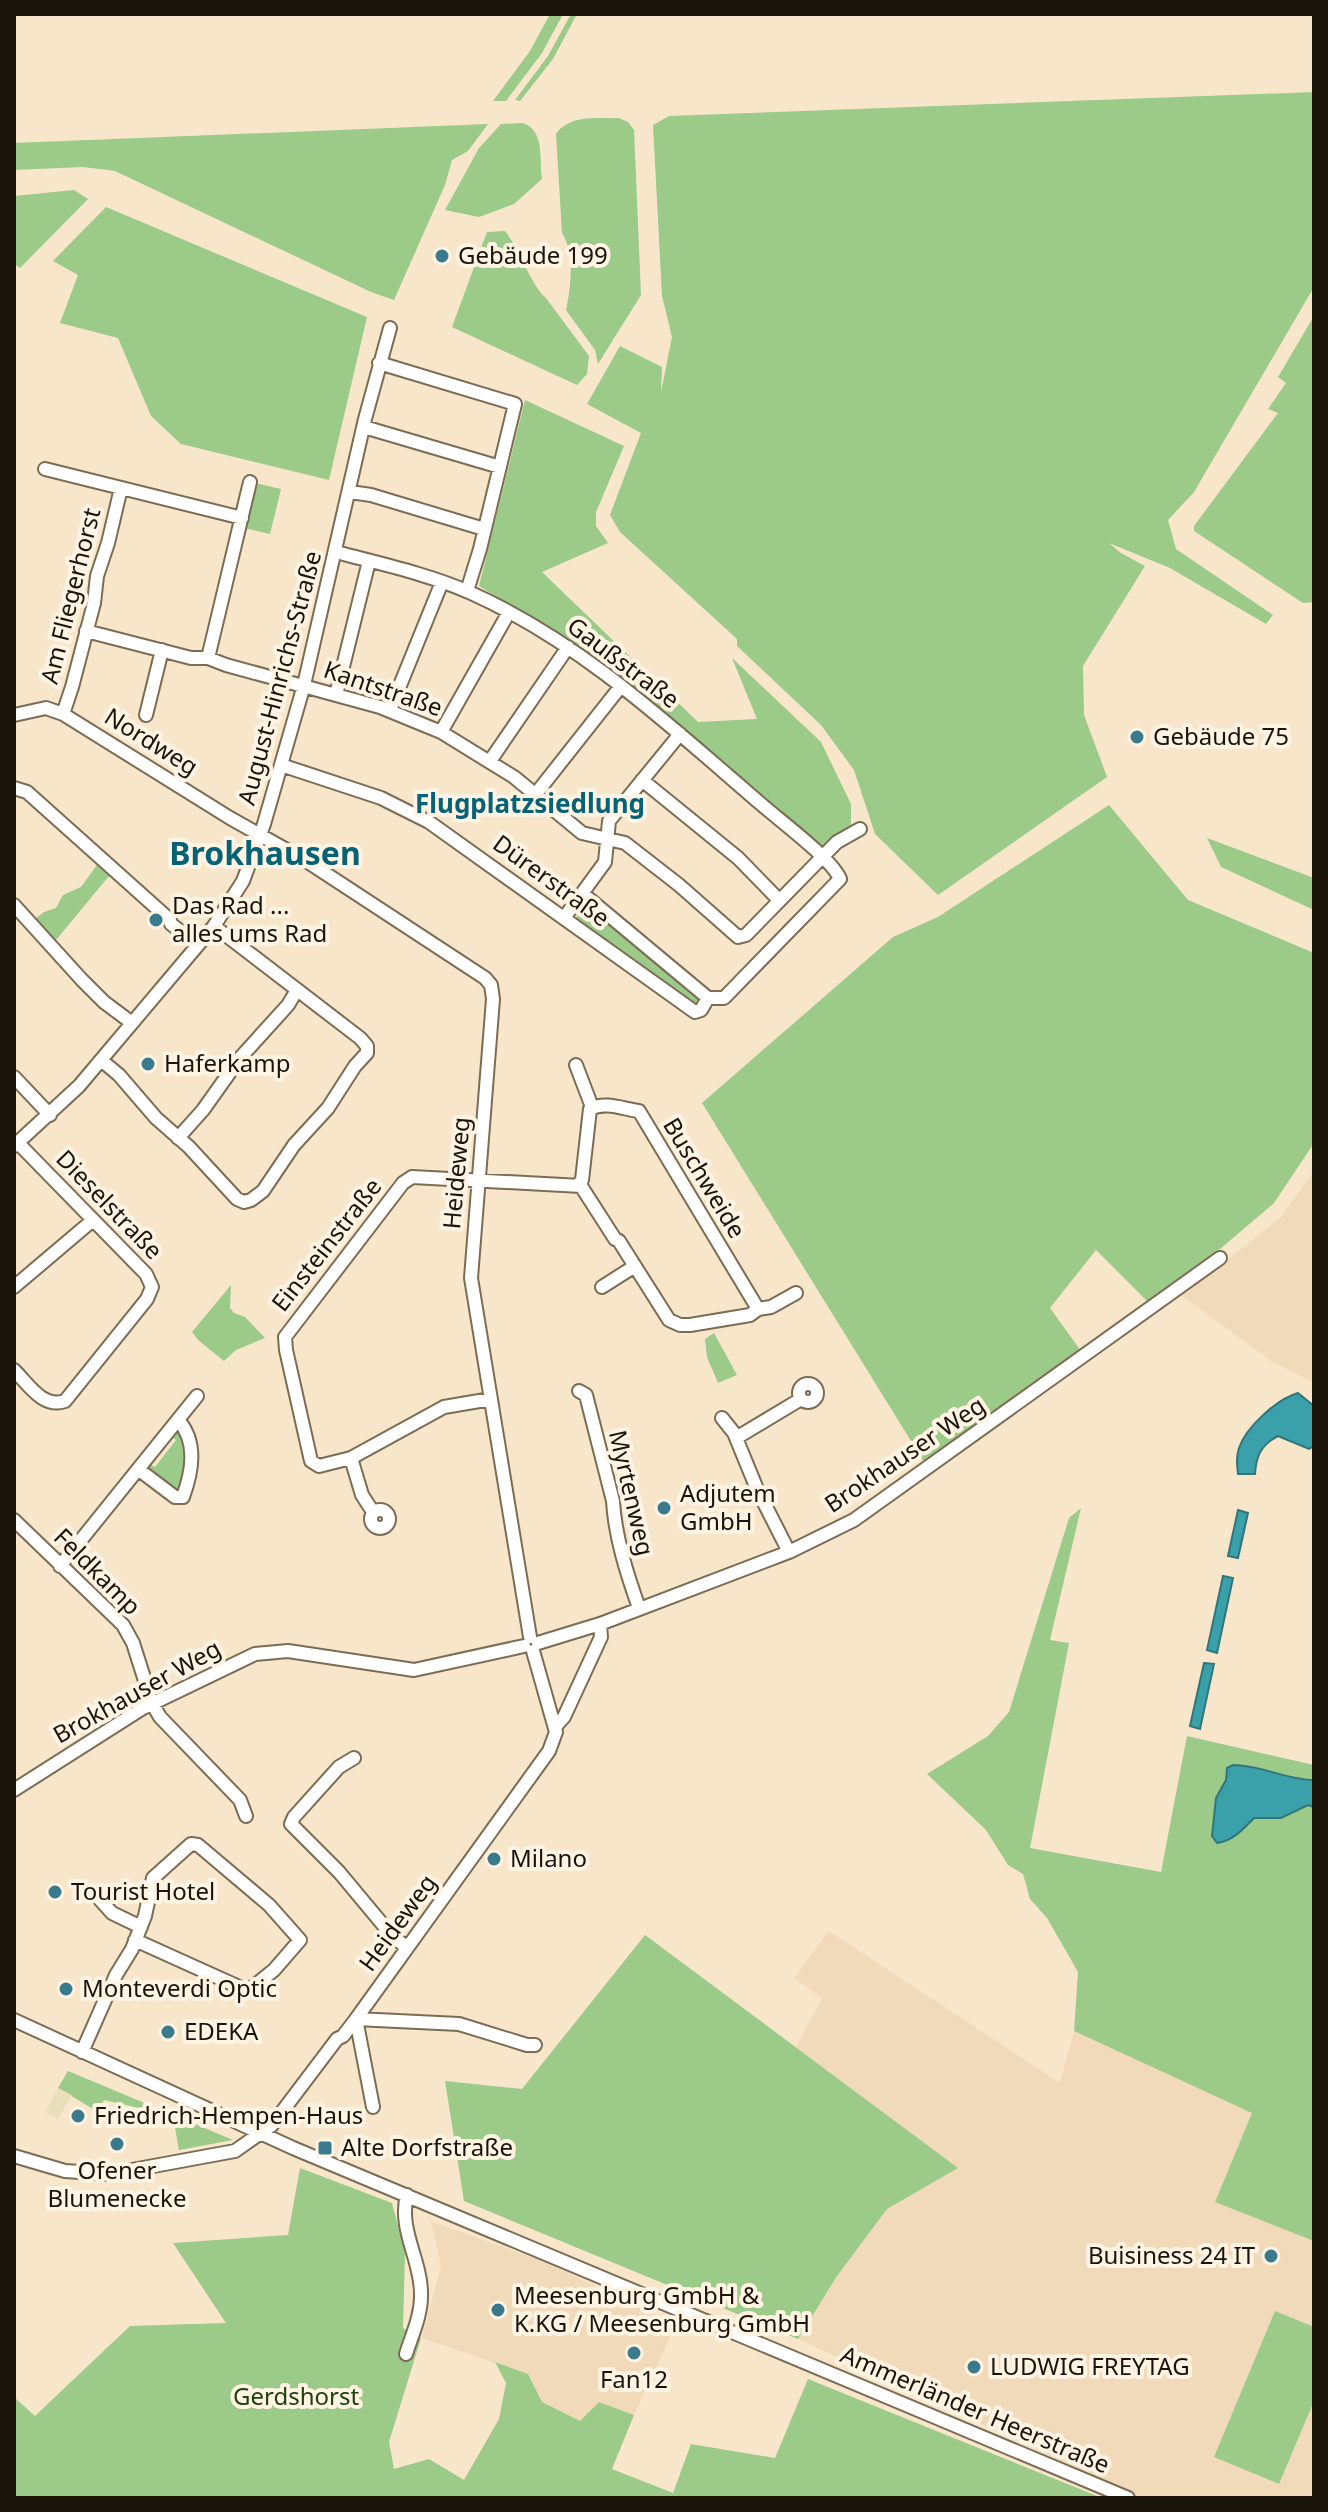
<svg xmlns="http://www.w3.org/2000/svg" width="1328" height="2512" viewBox="0 0 1328 2512" font-family="'Noto Sans',sans-serif">
<rect width="100%" height="100%" fill="#f8e6cb"/>
<!-- built -->
<path fill="#f0dab9" d="M1314,1171V1383L1271,1361L1182,1296L1281,1217Z
M829,1931L1060,2083L1074,2031L1253,2113L1215,2202L1314,2241V2498H1141L798,2339L837,2276L887,2209L958,2168L796,2047L822,1998L794,1978Z
M431,2221L545,2262L676,2324L634,2415L599,2402L580,2422L542,2402L528,2374L422,2338L441,2266Z"/>
<!-- green -->
<path fill="#9bca89" d="M550,14H563L542,53L506,101H493L530,51Z
M571,14H577L553,59L520,101L515,100L548,56Z
M1314,92V287L1194,492L1168,520L1176,549L1273,615L1266,624L1170,568L1109,543L1121,553L1145,566L1083,666L1084,715L1107,777L938,895L875,834L854,770L821,725L737,646V639L620,532L610,515L641,433L587,404L620,346L662,367L661,392L672,337L662,296L653,125L669,116Z
M619,118L628,122L634,130L641,295L598,364L595,350L566,310C571,286 575,253 562,233L556,134C570,114 597,119 619,118Z
M523,123C545,131 539,158 542,179L514,204L479,217L445,210L479,148L501,124Z
M488,124L468,151L452,160L445,185L394,300L371,292L115,171L83,167L14,170V143Z
M74,190L88,199L20,268L14,264V196Z
M106,207L367,317L329,480L181,444L151,416L118,338L60,323L78,275L53,261Z
M505,231C520,250 530,284 546,298L589,356L587,374L577,385L452,327L487,232Z
M1314,316V602L1303,603L1194,531V526L1278,413L1268,409L1286,383L1278,377Z
M525,400L624,446L596,512V526L608,543L542,572L698,722L757,719L732,658L821,742L851,804V827L819,849L551,630L479,586Z
M255,483L281,489L270,534L244,528Z
M1109,805L1188,900L1314,953V1143L1274,1203L1213,1255L1148,1302L1096,1250L1050,1308L1081,1351L924,1462L702,1103L893,937L938,917Z
M1207,838L1314,878V910L1221,867Z
M97,865L109,876L56,940L35,919L44,912L56,908L63,895L81,887Z
M589,901L701,998L693,1005L574,920Z
M231,1285L230,1308L234,1313L245,1317L265,1338L236,1350L224,1361L198,1340L192,1332Z
M714,1333L737,1375L718,1383L707,1357L705,1339Z
M173,1431L183,1435L189,1465L181,1491L178,1492L147,1469V1463L155,1467L176,1440L169,1435Z
M1081,1508L1050,1640L1069,1643L1030,1848L1161,1872L1187,1736L1314,1765V2241L1215,2202L1252,2113L1074,2031L1078,1972L1047,1918L1030,1899L1023,1874L1008,1865L986,1830L927,1774L988,1736L1009,1712L1069,1518Z
M645,1935L958,2168L887,2209L837,2276L798,2339L464,2201L445,2081L522,2089Z
M68,2071L233,2140L179,2150L174,2122L166,2114L104,2100L98,2112L58,2088Z
M300,2168L392,2203L405,2253L403,2328L421,2338L389,2442L394,2469L429,2459L464,2480L499,2419L506,2383L495,2362L528,2374L542,2402L580,2421L599,2402L634,2415L612,2469L673,2493L691,2444L775,2458L808,2379L1102,2498H14V2397L35,2416L130,2326L226,2323L173,2243L288,2235Z
M1275,2311L1314,2327V2401L1279,2484L1214,2457Z"/>
<!-- sand -->
<path fill="#e9dfba" d="M58,2088L72,2095L58,2119L45,2112Z"/>
<!-- water -->
<path fill="#3aa0aa" stroke="#30767a" stroke-width="2" d="M1298,1393L1314,1406V1446L1309,1449L1278,1436C1261,1445 1256,1456 1255,1474H1238C1237,1465 1236,1457 1239,1448C1246,1427 1277,1399 1298,1393Z
M1238,1510L1248,1513L1238,1558L1228,1556Z
M1223,1576L1233,1578L1217,1653L1207,1650Z
M1204,1663L1214,1664L1200,1729L1190,1726Z
M1233,1765C1261,1765 1287,1780 1314,1780V1807L1308,1805L1281,1818H1254C1243,1829 1233,1841 1217,1843L1212,1836L1216,1798L1226,1780L1227,1768Z"/>
<g fill="none" stroke-linecap="round" stroke-linejoin="round">
<!-- minor casing -->
<g stroke="#7b6c54" stroke-width="16">
<path id="minor" d="M379,363L515,404L480,549L467,591
M364,427L500,467
M45,469L242,518
M350,492L371,495L484,529
M86,631L191,658H208L226,665L380,707L441,732L514,777L582,833L625,843L679,885L738,937L746,935L837,842L860,829
M208,658L250,482
M336,695L369,561
M390,710L442,582
M63,714L72,687L94,603L97,576L108,543L121,488
M14,715L46,708L63,714L230,818L308,862L485,978L491,985L493,999L471,1278L530,1637
M146,715L162,650
M441,732L509,612
M490,761L568,647
M281,765L381,798L429,822L695,1012L701,1010L708,998H724L840,879C832,859 779,820 761,804C670,726 581,642 471,593C428,574 381,564 336,552
M642,780L738,858L779,900
M14,788L27,792L170,920L171,924L197,944
M535,795L621,686
M582,893L708,998
M14,905L82,980L104,1002L132,1023
M564,918L605,862L609,821L680,734
M101,1060L119,1075L156,1118L189,1147L237,1199L244,1202L251,1200L263,1191L294,1145L328,1108L355,1066L367,1053V1046L360,1038L214,926
M576,1065L592,1107
M14,1077L50,1115
M178,1138L203,1110L240,1058L288,1005L297,990
M14,1146L79,1086L214,926L243,881L264,824L304,685L365,419L390,328
M578,1185L582,1180L590,1109C605,1101 623,1109 639,1111L758,1309
M14,1287L93,1220
M602,1287L635,1266
M14,1370C28,1384 43,1409 65,1401L147,1299L152,1287L146,1274L18,1143
M799 1393a9 9 0 1 1 18 0a9 9 0 1 1-18 0Z
M579,1391L586,1395L613,1501C615,1537 627,1574 639,1608
M491,1399L444,1407L351,1458L319,1466L311,1461L286,1350L285,1337L403,1183L412,1177L581,1186L615,1239L619,1241L669,1320L680,1325H690L750,1315L758,1309L771,1307L796,1293
M722,1418L734,1433L757,1489L789,1552
M736,1438L801,1399
M351,1458L362,1495L373,1512
M138,1469L175,1497H183C192,1472 198,1442 178,1420
M371 1519a9 9 0 1 1 18 0a9 9 0 1 1-18 0Z
M14,1520L123,1625L133,1643L152,1703L160,1717L240,1800L246,1816
M60,1566L197,1396
M538,1643L600,1624L789,1552L854,1520L1220,1258
M555,1727L564,1717L601,1637L600,1624
M354,1758L339,1767L294,1817L291,1824L339,1872L394,1938L407,1947
M14,1790L143,1708L255,1654L288,1651L414,1670L524,1646
M95,1894L112,1913L141,1927
M14,2020L293,2148L1128,2498
M82,2052L116,1975L132,1949L145,1916L153,1878L191,1844L198,1845L269,1905L300,1940L274,1970L248,1991L135,1940
M373,2107L356,2019L459,2024L527,2045H535
M14,2156L65,2171L110,2174L235,2151L272,2125L337,2039L343,2036L356,2019L549,1751L556,1732L533,1651
M406,2354C412,2335 422,2314 421,2293C421,2260 398,2229 407,2195"/>
</g>
<!-- minor -->
<use href="#minor" stroke="#fff" stroke-width="12"/>
</g>
<!-- markers -->
<g fill="#397b8c" stroke="#fff4e4" stroke-width="3">
<circle cx="442" cy="256" r="8"/>
<circle cx="1137" cy="737" r="8"/>
<circle cx="156" cy="920" r="8"/>
<circle cx="148" cy="1064" r="8"/>
<circle cx="664" cy="1508" r="8"/>
<circle cx="494" cy="1859" r="8"/>
<circle cx="55" cy="1892" r="8"/>
<circle cx="66" cy="1989" r="8"/>
<circle cx="168" cy="2032" r="8"/>
<circle cx="78" cy="2116" r="8"/>
<circle cx="117" cy="2144" r="8"/>
<rect x="317" y="2140" width="16" height="16" rx="4"/>
<circle cx="1271" cy="2256" r="8"/>
<circle cx="498" cy="2310" r="8"/>
<circle cx="634" cy="2353" r="8"/>
<circle cx="974" cy="2367" r="8"/>
</g>
<g text-anchor="middle" stroke-width="8" stroke-linejoin="round" paint-order="stroke">
<!-- poi labels -->
<g font-size="24" fill="#1a140a" stroke="#fff4e4" text-anchor="start">
<text x="458" y="264">Gebäude 199</text>
<text x="1153" y="745">Gebäude 75</text>
<text x="172" y="914">Das Rad ...<tspan x="172" dy="28">alles ums Rad</tspan></text>
<text x="164" y="1072">Haferkamp</text>
<text x="680" y="1502">Adjutem<tspan x="680" dy="28">GmbH</tspan></text>
<text x="510" y="1867">Milano</text>
<text x="71" y="1900">Tourist Hotel</text>
<text x="82" y="1997">Monteverdi Optic</text>
<text x="184" y="2040">EDEKA</text>
<text x="94" y="2124">Friedrich-Hempen-Haus</text>
<text x="341" y="2156">Alte Dorfstraße</text>
<text x="117" y="2179" text-anchor="middle">Ofener<tspan x="117" dy="28">Blumenecke</tspan></text>
<text x="1255" y="2264" text-anchor="end">Buisiness 24 IT</text>
<text x="514" y="2304">Meesenburg GmbH &amp;<tspan x="514" dy="28">K.KG / Meesenburg GmbH</tspan></text>
<text x="990" y="2375">LUDWIG FREYTAG</text>
<text x="634" y="2388" text-anchor="middle">Fan12</text>
</g>
<!-- street labels -->
<g font-size="24" fill="#1a140a" stroke="#fff4e4">
<text transform="translate(71 596) rotate(-76)" y="8">Am Fliegerhorst</text>
<text transform="translate(623 663) rotate(37)" y="8">Gaußstraße</text>
<text transform="translate(280 678) rotate(-75)" y="8">August-Hinrichs-Straße</text>
<text transform="translate(383 689) rotate(19)" y="8">Kantstraße</text>
<text transform="translate(151 742) rotate(32)" y="8">Nordweg</text>
<text transform="translate(551 881) rotate(36)" y="8">Dürerstraße</text>
<text transform="translate(457 1173) rotate(-85)" y="8">Heideweg</text>
<text transform="translate(704 1178) rotate(59)" y="8">Buschweide</text>
<text transform="translate(109 1205) rotate(46)" y="8">Dieselstraße</text>
<text transform="translate(327 1245) rotate(-52)" y="8">Einsteinstraße</text>
<text transform="translate(905 1455) rotate(-34)" y="8">Brokhauser Weg</text>
<text transform="translate(631 1493) rotate(77)" y="8">Myrtenweg</text>
<text transform="translate(97 1572) rotate(45)" y="8">Feldkamp</text>
<text transform="translate(137 1692) rotate(-29)" y="8">Brokhauser Weg</text>
<text transform="translate(398 1923) rotate(-54)" y="8">Heideweg</text>
<text transform="translate(975 2410) rotate(23)" y="8">Ammerländer Heerstraße</text>
</g>
<!-- park labels -->
<g font-size="24" fill="#1d400c" stroke="#fff4e4">
<text x="296" y="2405">Gerdshorst</text>
</g>
<!-- neighbourhood labels -->
<g font-size="26" font-weight="bold" fill="#066274" stroke="#fff4e4">
<text x="530" y="813">Flugplatzsiedlung</text>
</g>
<!-- district labels -->
<g font-size="32" font-weight="bold" fill="#066274" stroke="#fff4e4">
<text x="265" y="865">Brokhausen</text>
</g>
</g>
<!-- border -->
<rect width="1328" height="2512" fill="none" stroke="#1a140a" stroke-width="32"/>
</svg>
